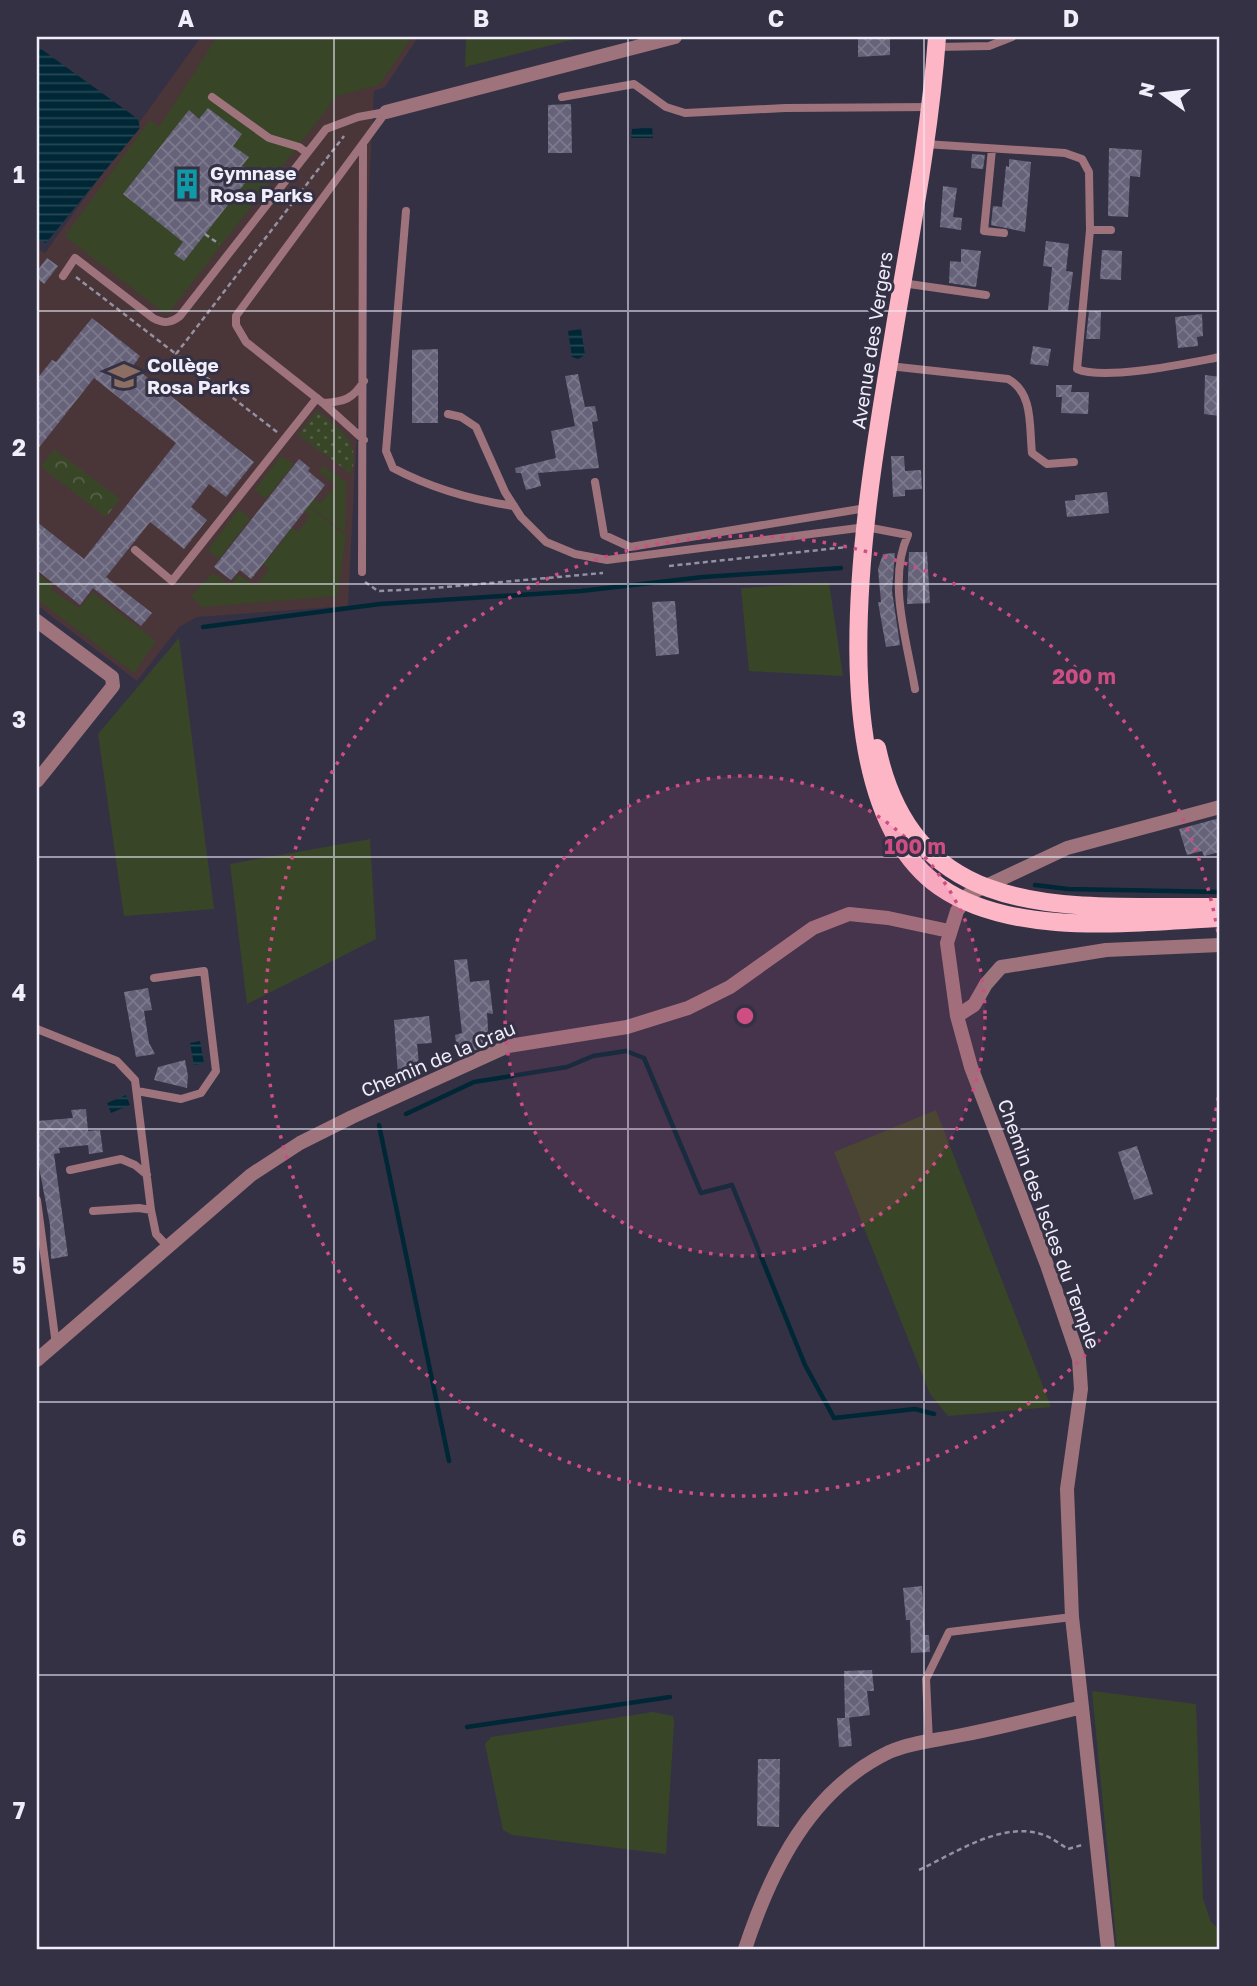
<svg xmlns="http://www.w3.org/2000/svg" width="1257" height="1986" viewBox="0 0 1257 1986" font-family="'Golos Text',sans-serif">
<defs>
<pattern id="forest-crowns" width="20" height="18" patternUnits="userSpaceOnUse" patternTransform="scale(1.75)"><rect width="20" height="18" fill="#384627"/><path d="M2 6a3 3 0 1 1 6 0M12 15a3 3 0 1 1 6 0" fill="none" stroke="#556147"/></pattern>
<pattern id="garden-dots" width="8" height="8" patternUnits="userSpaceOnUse" patternTransform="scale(1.75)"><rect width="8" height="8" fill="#384627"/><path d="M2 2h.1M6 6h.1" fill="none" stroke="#556147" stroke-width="1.8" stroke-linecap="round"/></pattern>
<pattern id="water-rules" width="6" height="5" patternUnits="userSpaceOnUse" patternTransform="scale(1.75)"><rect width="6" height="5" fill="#002736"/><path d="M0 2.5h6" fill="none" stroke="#264754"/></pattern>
<pattern id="building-cross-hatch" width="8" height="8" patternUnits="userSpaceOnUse" patternTransform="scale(1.75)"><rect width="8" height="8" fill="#666279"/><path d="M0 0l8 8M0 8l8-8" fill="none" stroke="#7c798d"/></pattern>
</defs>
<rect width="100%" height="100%" fill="#343145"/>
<!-- education -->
<path fill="#4a3539" d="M201,37H418L385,87L374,91L348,606L197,617L179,627L137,681L37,605V249L45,253Z"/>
<!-- grass -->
<path fill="#384627" d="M217,37H412L379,85L337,96L167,315L65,236L150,120L159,127Z
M466,37H583L465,67Z
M281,456L294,464L266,499L255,490Z
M323,466L346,482L345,533L299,498L303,493L320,503L336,486L319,471Z
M298,498L346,536L337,596L202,607L191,596L213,573L230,585L239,575L256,586L269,569L253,556L257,550L268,559L285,538L273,529L282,519L298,532L310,516L294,503Z
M239,509L250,519L219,559L208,550Z
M37,573L53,586L51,590L79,608L93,593L156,641L134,673L37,599Z
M829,583L843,676L749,671L741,588Z
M179,638L214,909L124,916L98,734Z
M370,839L376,939L247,1004L230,864Z
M936,1110L1051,1407L948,1416L930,1394L834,1152Z
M1092,1691L1196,1704L1203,1899L1211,1922L1220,1930V1949H1117Z
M653,1712L673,1716L674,1723L666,1854L512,1835L503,1830L485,1744L491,1737Z"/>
<!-- forest -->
<path fill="url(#forest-crowns)" d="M54,449L120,499L106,517L41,467Z"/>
<!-- garden -->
<path fill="url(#garden-dots)" d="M317,411C340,429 362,442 351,474L298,435Z"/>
<!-- water -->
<path fill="url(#water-rules)" d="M37,46L138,119L140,128L46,243L37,239Z
M652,127L653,138H631L632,129Z
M581,329L585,355L578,359L572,357L568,331Z
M200,1041L204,1063L194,1065L190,1043Z
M126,1095L130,1105L111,1113L107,1103Z"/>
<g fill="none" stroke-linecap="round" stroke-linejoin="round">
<!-- stream -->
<path stroke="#002736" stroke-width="4.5" d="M203,627L380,604L581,591L703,577L841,568
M1035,885L1068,889L1220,892
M406,1114L474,1082L567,1067L593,1056L626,1051L644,1058L701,1193L732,1185L805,1365L834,1418L915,1409L934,1414
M379,1125L449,1461
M467,1727L670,1697"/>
</g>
<!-- building -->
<path fill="url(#building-cross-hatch)" d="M858,37H890V55L858,57Z
M571,104L572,153H548V105Z
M208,108L242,134L233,146L249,157L242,166L252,174L184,261L174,254L183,242L123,194L189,110L199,119Z
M1109,148L1142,150L1140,177L1130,176L1128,217L1108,216Z
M972,154L985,155L983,169L971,168Z
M1009,159L1031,162L1025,232L991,225L993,206L1002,207L1006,166L1009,167Z
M943,186L957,188L953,217L962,218L961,230L940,227Z
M1046,241L1069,244L1066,271L1073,272L1068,311L1048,310L1052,267L1043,266Z
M961,249L981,251L976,287L949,283L950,261L961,262Z
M1102,250L1122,251L1121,280L1100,279Z
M47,258L58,266L44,284L37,278V271Z
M1089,311H1101L1100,339H1086Z
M1202,314L1203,336L1197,337L1198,346L1178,348L1175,317Z
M92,318L140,356L133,366L254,462L226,497L209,484L191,507L207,520L184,549L150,522L106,577L152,613L141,626L93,588L80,605L37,570V522L84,559L176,443L94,378L37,450V379L52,360L56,362Z
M1033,346L1051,349L1048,366L1030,364Z
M438,349V423H412V350Z
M578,374L585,407L595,406L598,421L592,422L599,468L538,473L541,486L526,490L521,473H516L515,468L556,458L551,431L575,426L565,376Z
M1205,375L1220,377V416L1204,414Z
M1056,385H1072L1071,392H1089L1088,414L1061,413L1062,397H1056Z
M891,456H904L905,471L921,470L922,489L905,490V496L893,497Z
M299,459L310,468L308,471L325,485L251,579L240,570L231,580L214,567Z
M1107,492L1109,513L1067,517L1065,501L1075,500V495Z
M909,552H927L930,603L907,604Z
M895,553L892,591L900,645L886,647L878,602H881L878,569L883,554Z
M675,601L679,654L656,656L652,602Z
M1220,818V852L1204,856L1202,851L1187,855L1179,829Z
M467,959L470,982L489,980L493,1014L487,1013L489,1044L458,1058L455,1035L462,1033L454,960Z
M148,988L152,1010L144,1011L149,1043L155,1054L136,1057L124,992Z
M429,1016L432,1043L417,1044L420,1073L398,1075L394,1020Z
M185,1060L188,1076L187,1088L154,1080L158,1067Z
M86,1109L88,1131L100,1130L103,1152L89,1154L88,1145L59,1148L60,1153L54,1154L68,1256L51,1259L50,1225L37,1156V1121L73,1118L71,1110Z
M1137,1146L1153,1194L1134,1200L1118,1152Z
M922,1586L925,1635H929L930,1652L911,1653L910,1620H906L903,1588Z
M872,1670L874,1691H867L870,1715L846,1718L849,1717L852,1746L839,1747L837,1718H845L844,1671Z
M758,1759H780L779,1827L757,1826Z"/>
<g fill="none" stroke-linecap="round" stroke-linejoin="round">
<!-- path -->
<path stroke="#9491a2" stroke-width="2.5" stroke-dasharray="5 3.5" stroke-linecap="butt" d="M205,234L219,244
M76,277L176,354
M277,432L176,354L344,136
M669,566L847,547
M365,582L378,591L423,589L603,573
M919,1870C955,1853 1003,1820 1044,1835C1052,1838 1060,1844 1068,1849L1082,1845"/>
<!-- service -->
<path stroke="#9e737c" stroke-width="8" d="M937,47L989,46L1012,37
M212,97L269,138L299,147L307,153
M562,97L634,84L666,107L685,113L785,108L930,107
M925,144L1065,153L1082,159L1089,172L1090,230H1111
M992,149L984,231L1004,233
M406,211L386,451L393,468C431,488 472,500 514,506
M1090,230L1077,369C1105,381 1188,363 1220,357
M63,276L75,258L153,318C164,324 171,323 180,316L326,129L358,117L386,112
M902,283L986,295
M889,366L1008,379C1034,393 1029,427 1032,453L1047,464L1074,462
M364,381C353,399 344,402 323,403L246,342L236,325V316L386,112
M323,403L364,440
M448,414L461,417L476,427L505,492L521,517L546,542L575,554L607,560L866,527L908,535C887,580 907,641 915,689
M595,482L604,535L630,547L866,508
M135,550L172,581L317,398
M362,572L363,144
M37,1029L117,1061L135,1080L151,1210L156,1234L168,1247
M137,1091L181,1099L201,1093L216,1071L204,971L154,978
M70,1170L121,1159L135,1165L147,1175
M37,1200L56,1345
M93,1211L139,1208L151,1210
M929,1742L926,1679L949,1632L1072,1617"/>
<!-- minor -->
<path stroke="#9e737c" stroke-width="14" d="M386,112L675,37
M37,621L112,677L113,686L37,781
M957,1016L974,1005L986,984L1001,967L1106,950L1220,945
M37,1360L251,1175L300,1143L352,1117L508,1046L627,1027L688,1008L730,987L813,928L849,914L888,918L949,931
M1082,1707L1108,1949
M745,1949C771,1870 810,1790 889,1752C911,1742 939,1740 962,1735C1003,1727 1042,1717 1082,1707L1072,1617L1067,1489L1081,1389L1079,1359L1047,1265L971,1067L957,1016L947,943L957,911L969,894L1067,848L1220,807"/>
<!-- primary -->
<path stroke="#fdb6c6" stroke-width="18" d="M937,37C930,134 911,230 895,326C873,465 805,792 940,887C1014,938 1135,922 1220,918
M877,748C916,929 1076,905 1220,907"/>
</g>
<!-- grid -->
<path fill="none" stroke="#f0eefb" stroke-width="2" stroke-opacity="0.55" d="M334,37V1949M628,37V1949M924,37V1949M37,311H1220M37,584H1220M37,857H1220M37,1129H1220M37,1402H1220M37,1675H1220"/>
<!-- distance rings -->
<circle cx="745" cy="1016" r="240" fill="#ce4e83" fill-opacity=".12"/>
<g fill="none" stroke="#ce4e83" stroke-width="3.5" stroke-dasharray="3.5 7">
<circle cx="745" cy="1016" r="240"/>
<path d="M1220 1087A480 480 0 1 1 1220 945"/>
</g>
<!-- icons -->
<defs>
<g id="building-bare" transform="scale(2.415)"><path d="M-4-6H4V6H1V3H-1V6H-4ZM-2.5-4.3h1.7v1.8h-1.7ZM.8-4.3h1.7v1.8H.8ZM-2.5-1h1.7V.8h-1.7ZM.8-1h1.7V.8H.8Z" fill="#0f9aa8" stroke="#343145" stroke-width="2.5" paint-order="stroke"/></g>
<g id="school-bare" transform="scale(2.415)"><path d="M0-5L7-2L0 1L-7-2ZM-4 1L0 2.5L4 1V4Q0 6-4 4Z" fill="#8d6e63" stroke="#343145" stroke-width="2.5" paint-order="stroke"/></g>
</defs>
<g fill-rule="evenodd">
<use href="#building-bare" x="187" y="184"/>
<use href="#school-bare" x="124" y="376"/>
</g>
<g text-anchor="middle" stroke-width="6" stroke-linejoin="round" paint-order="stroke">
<!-- poi labels -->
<g font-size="19" font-weight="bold" fill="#f0eefb" stroke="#343145" text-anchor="start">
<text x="210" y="180">Gymnase<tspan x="210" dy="22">Rosa Parks</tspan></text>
<text x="147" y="372">Collège<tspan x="147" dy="22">Rosa Parks</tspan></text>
</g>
<!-- street labels -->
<g font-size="19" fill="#f0eefb" stroke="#343145">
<text transform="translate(872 340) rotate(-81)" y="7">Avenue des Vergers</text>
<text transform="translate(438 1059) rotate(-23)" y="7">Chemin de la Crau</text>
<text transform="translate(1049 1224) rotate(70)" y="7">Chemin des Iscles du Temple</text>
</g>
</g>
<circle cx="745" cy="1016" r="10" fill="#ce4e83" stroke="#343145" stroke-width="3.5"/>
<g font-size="21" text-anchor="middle" font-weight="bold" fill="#ce4e83" stroke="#343145" stroke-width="6" stroke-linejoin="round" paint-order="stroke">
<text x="1084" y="684">200 m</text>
<text x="915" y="854">100 m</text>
</g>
<!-- border -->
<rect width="1257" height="1986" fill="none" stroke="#343145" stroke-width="77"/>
<!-- north arrow -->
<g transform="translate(1163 94) rotate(284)" stroke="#343145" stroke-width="5" paint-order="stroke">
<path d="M0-5L12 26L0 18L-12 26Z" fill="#f0eefb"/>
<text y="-10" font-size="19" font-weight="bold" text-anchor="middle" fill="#f0eefb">N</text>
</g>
<rect x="38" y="38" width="1180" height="1910" fill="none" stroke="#f0eefb" stroke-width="2.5"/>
<g font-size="23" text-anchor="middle" font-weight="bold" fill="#f0eefb">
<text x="186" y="27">A</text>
<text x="481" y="27">B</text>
<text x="776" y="27">C</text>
<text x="1071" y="27">D</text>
<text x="19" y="183">1</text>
<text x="19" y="456">2</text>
<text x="19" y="728">3</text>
<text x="19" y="1001">4</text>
<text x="19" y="1274">5</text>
<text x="19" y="1546">6</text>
<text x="19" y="1819">7</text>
</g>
</svg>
